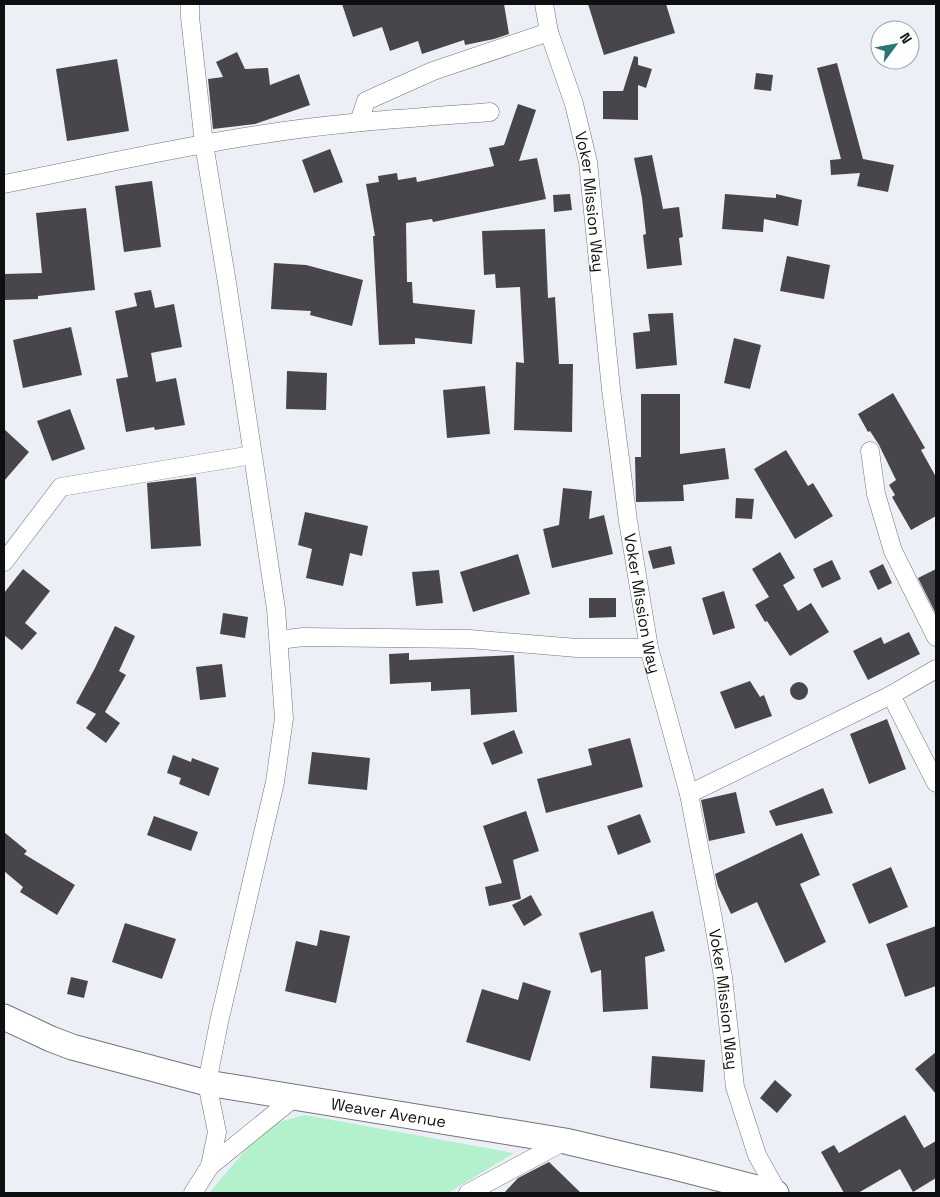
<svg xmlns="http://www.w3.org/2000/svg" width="940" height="1197" viewBox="0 0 940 1197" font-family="'Space Grotesk',sans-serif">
<rect width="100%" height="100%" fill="#ecf0f6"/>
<!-- green -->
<path fill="#b2f1cc" d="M305,1115L514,1153L448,1193H209L261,1132L282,1121Z"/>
<!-- building -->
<path fill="#49464b" d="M342,4H504L509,34L494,39L465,45L464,40L422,54L418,41L390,51L382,27L353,37Z
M588,4H666L675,33L604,55Z
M237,52L245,69L268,68L270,85L299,74L310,105L255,124L213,129L208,79L223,77L216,62Z
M634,56L638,57V65L652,69L646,88L638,85V120L603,119V91H623Z
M117,59L129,131L67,141L56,69Z
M837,63L863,159L894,165L888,192L857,186L860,173L831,175L830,160L841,159L817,68Z
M756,73L773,75L771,91L754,89Z
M518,104L536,110L519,161L537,158L546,199L433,222L432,219L406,223L407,282H412L413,303L475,310L472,344L415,338V344L379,345L373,236H375L366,184L379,182L378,176L397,173L398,180L416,177L417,182L494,166L489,148L504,145Z
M330,149L343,182L314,193L302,160Z
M652,155L663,209L679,207L683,237L679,238L682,265L647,269L643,235L646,234L642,198L634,158Z
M152,181L161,247L124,252L115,186Z
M570,194L572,210L554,212L553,195Z
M725,194L776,198V194L802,200L798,226L764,219L763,232L722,229Z
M86,208L95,290L38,296V299L4,300V274L42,273L36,213Z
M545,229L548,298L555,297L559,364H573L572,432L514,430L516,362L524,363L520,287L496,288L495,274L484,275L482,231Z
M787,256L830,265L824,299L780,291Z
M274,263L306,265L363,280L352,326L310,315L311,311L271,309Z
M151,290L155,308L174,304L182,347L151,353L156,382L176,378L185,425L155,430L154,427L126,432L116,379L128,377L115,311L137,306L134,293Z
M673,313L677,365L636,369L633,333L650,331L648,314Z
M71,327L82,375L23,388L13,340Z
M734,338L761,345L750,389L724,383Z
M287,371L327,373L326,410L286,409Z
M485,386L490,434L447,438L443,390Z
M893,393L925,448L921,450L936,477V516L911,530L892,497L895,495L889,485L896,480L879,445L870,431L868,432L858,414Z
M641,394H680V454L725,448L729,479L683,485L684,501L636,502L635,457H641Z
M70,409L85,449L52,461L37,421Z
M4,429L29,452L4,481Z
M786,450L808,486L813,483L833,516L795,539L754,469Z
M196,477L201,546L151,549L147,483Z
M563,488L592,491L589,519L604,515L613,554L552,568L543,529L559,525Z
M736,498L754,499L752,519L735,518Z
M305,512L368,526L362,556L350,553L343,586L306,578L312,549L298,545Z
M671,546L675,564L653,569L648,551Z
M780,552L795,578L783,585L798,611L811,603L829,632L790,656L767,621L765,622L755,605L769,597L752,569Z
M518,554L530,594L473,612L460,572Z
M832,560L841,579L822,588L813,569Z
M883,564L892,583L878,590L869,571Z
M23,569L50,591L25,623L37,633L22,650L4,635V593Z
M936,569V614L918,578Z
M439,570L443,603L416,606L412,572Z
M724,591L735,628L713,635L702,598Z
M589,598H616V617L589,618Z
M223,613L248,617L245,638L220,634Z
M115,626L135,636L119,671L126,675L105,712L120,723L106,743L86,728L96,714L76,703L95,668Z
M909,632L920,654L868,680L853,651L881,637L884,644Z
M409,653V660L514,655L517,712L471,715L470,689L431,691V682L390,684L389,654Z
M222,664L226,697L200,700L196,667Z
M750,681L760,697L764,695L772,716L735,729L720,692Z
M790 691a9 9 0 1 1 18 0a9 9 0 1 1-18 0Z
M887,719L906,769L869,784L850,734Z
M514,730L523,753L492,765L483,743Z
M630,738L643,787L546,813L537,779L592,765L588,749Z
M312,752L370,758L367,790L308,784Z
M173,755L191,762L192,758L219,768L209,796L179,784L181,778L167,773Z
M823,788L833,813L776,826L769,811Z
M736,792L745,833L709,841L701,800Z
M526,811L539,851L513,860L521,899L489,906L485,887L502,883L483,826Z
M640,814L651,842L618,855L607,826Z
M154,816L198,832L191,851L147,835Z
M4,832L27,851L24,854L75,885L57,915L20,892L23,887L4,871Z
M802,833L820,875L800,884L826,942L785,963L757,902L731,914L718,886L715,874Z
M891,867L908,907L869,924L852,884Z
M531,895L542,915L524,926L512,905Z
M653,911L665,951L645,957L648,1009L603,1012L601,970L591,973L579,933Z
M125,923L176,939L162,979L112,962Z
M936,926V986L905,997L886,944Z
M320,930L350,936L336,1003L285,991L296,941L317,946Z
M71,977L88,981L84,998L67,994Z
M523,982L551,991L530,1061L466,1042L482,989L518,1000Z
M936,1052V1094L915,1069Z
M652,1056L705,1060L703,1092L650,1088Z
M775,1080L792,1095L777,1113L760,1098Z
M905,1115L924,1148L936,1141V1178L913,1192L900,1169L858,1193H844L821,1152L834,1145L839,1153Z
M549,1162L581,1193H504L518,1178Z"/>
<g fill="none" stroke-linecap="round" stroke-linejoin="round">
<!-- street casing -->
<g stroke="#707479" stroke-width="19">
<g id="street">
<path d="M190,4V17L204,144L227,283L276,609L284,718L275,782L219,1022L207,1083L217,1132L210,1166"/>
<path id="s1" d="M544,4L549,32L574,104L588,162L611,389L628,521L649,648L689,794L713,919L723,977L735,1087L757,1155L778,1193"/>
<path d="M359,122L366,101L433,71L549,32"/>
<path d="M4,184C90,167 177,147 264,134C339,122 414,118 490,112"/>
<path d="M870,451L876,494L893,551L936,637"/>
<path d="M4,562L61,487L252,455"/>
<path d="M279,640L303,637L469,639L577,648H649"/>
<path d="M891,695L936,783"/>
<path d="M689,794L891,695L936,669"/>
<path d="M193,1193L210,1166L295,1097"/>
<path d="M468,1193L565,1141"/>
</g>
</g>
<!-- secondary casing -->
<g stroke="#707479" stroke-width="27">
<g id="secondary">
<path id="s2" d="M4,1017L51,1039L72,1047L207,1083L565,1141L671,1166L776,1193"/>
</g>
</g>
<!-- street -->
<use href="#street" stroke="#fff" stroke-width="18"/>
<!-- secondary -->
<use href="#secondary" stroke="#fff" stroke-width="25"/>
</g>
<g text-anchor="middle" stroke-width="5" stroke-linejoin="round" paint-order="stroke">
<!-- street labels -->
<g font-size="16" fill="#0e0f11" stroke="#fcfdfe">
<text dy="6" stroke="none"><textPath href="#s1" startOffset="204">Voker Mission Way</textPath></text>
<text dy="6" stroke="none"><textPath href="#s1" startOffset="609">Voker Mission Way</textPath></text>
<text dy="6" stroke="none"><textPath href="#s1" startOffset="1014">Voker Mission Way</textPath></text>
<text dy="6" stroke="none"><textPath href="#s2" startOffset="398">Weaver Avenue</textPath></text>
</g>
</g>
<!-- border -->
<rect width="940" height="1197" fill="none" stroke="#0e0f11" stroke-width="10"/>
<!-- north arrow -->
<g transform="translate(895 45) rotate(58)"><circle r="24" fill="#fcfdfe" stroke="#9d9e9f"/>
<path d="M0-4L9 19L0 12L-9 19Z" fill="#2b7577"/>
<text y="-8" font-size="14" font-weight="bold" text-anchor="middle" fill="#0e0f11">N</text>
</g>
</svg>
